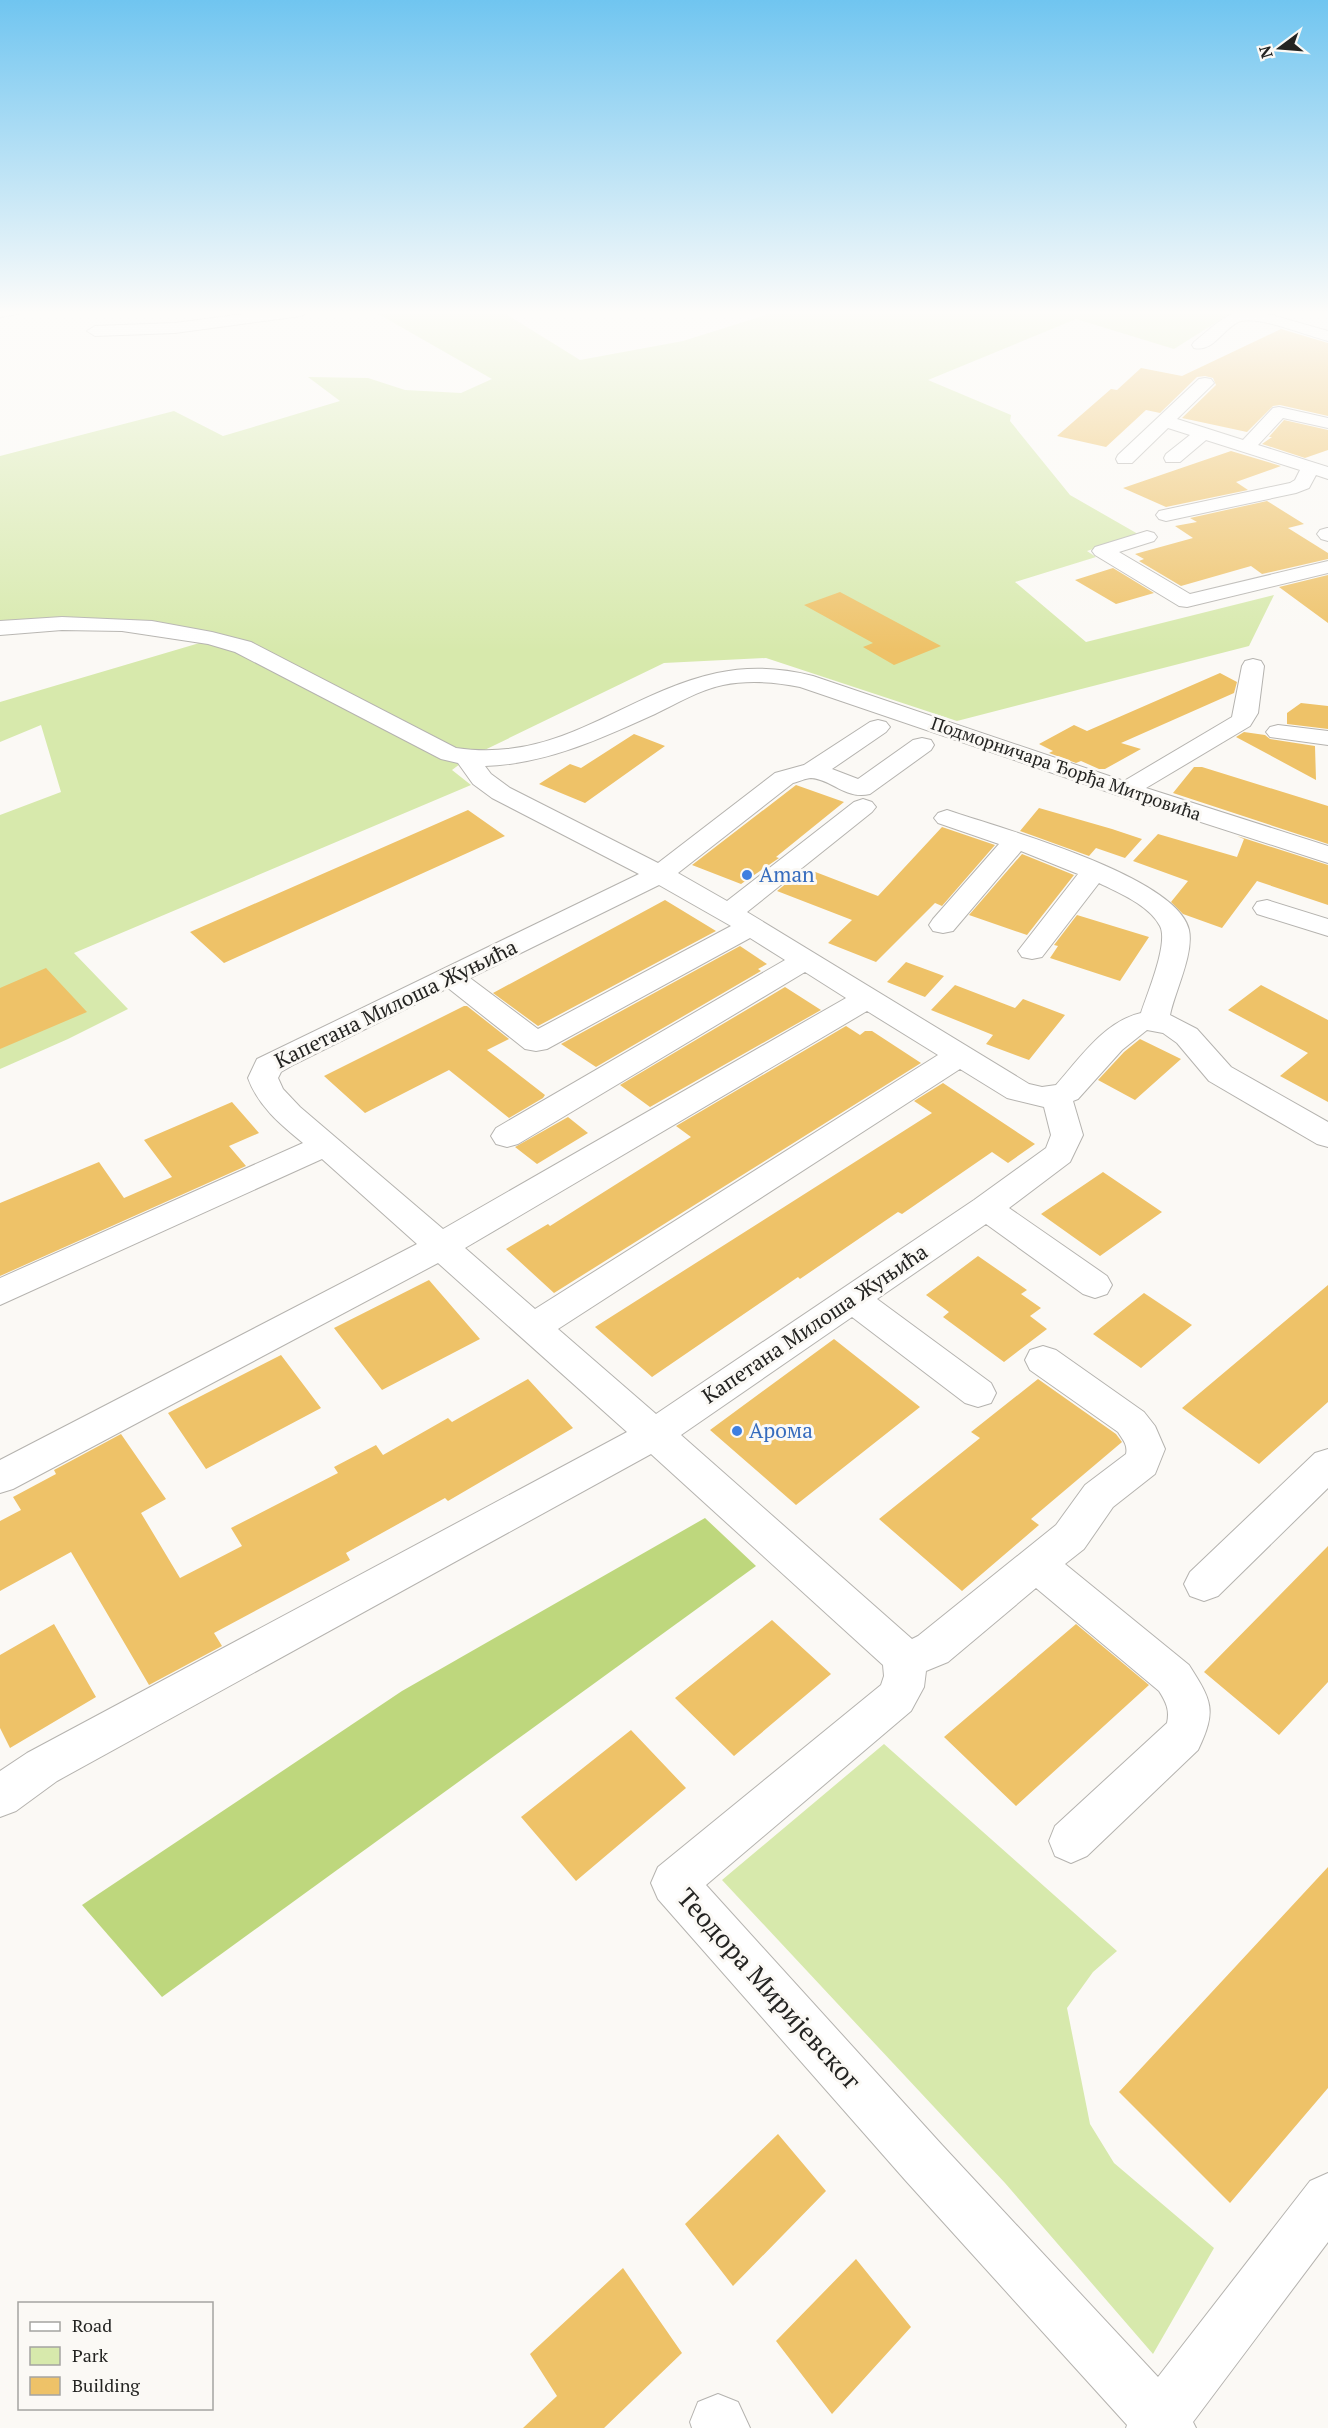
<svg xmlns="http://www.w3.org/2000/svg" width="1328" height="2428" viewBox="0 0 1328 2428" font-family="'PT Serif',serif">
<rect width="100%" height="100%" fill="#fbf9f5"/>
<!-- green -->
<path fill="#d7e9ac" d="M373,311H501L580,360L683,341L778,311H1226L1231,313L1174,349L1076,319L928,380L1011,415L1010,421L1070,495L1138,534L1087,551L1096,557L1015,582L1086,642L1274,595L1249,646L957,721L766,658L664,663L468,758L452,770L471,785L74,953L128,1009L68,1039L0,1069V815L61,792L41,725L0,742V702L213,639L126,623L0,628V456L174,411L223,436L340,401L308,377L368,378L405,390L461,393L492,379Z
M884,1744L1117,1951L1093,1972L1067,2008L1090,2124L1114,2163L1214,2248L1153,2354L1005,2183L722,1880Z"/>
<!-- forest -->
<path fill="#bed77d" d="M705,1518L756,1566L162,1997L82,1905L402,1691Z"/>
<!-- building -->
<path fill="#eec268" d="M1281,329L1328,343V416L1280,405L1273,406L1247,432L1182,418L1216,385L1213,378L1205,376L1197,377L1160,413L1146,410L1106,447L1057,436L1111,389L1117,390L1141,368L1182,376Z
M1284,420L1328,430V450L1305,458L1262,444L1272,437H1269Z
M1231,451L1281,466L1236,482L1248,490L1166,507L1123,488Z
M1267,501L1304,524L1288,528L1328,553V559L1262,574L1251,566L1181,586L1139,561L1144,559L1135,554L1193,538L1175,526L1197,522L1190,518Z
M1113,568L1154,593L1116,604L1075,580Z
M1328,575V623L1279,587Z
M840,592L941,646L894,665L863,647L873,643L804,605Z
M1220,673L1237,682L1234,693L1121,743L1141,749L1105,769H1099L1081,761L1076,763L1049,753L1053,751L1039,744L1074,725L1087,731Z
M1301,703L1328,706V729L1287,724V713Z
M1244,732L1265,735L1270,739L1315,746L1316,780L1236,737Z
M634,734L665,746L585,803L539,784L570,764L581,768Z
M1194,767H1202L1328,806V844L1173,793Z
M796,785L844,802L776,857L779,858L741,884L692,865Z
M1039,808L1112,829L1142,839L1125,858L1096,848L1089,856L1020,831Z
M468,810L505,836L224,963L190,932Z
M942,827L995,845L942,906L935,903L876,962L828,943L852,920L777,891L805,868L878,896Z
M1158,834L1237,857L1244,839L1237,836L1328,865V905L1257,881L1222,928L1183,914L1171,902L1188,881L1133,861Z
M1022,854L1074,875L1027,935L969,915Z
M665,900L716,931L538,1026L493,993Z
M1077,915L1149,937L1120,981L1050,958L1058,946L1054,945Z
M740,946L767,964L758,969L761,971L596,1067L561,1044Z
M906,962L944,976L925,997L887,982Z
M46,968L87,1012L0,1049V988Z
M955,985L1015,1008L1023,999L1065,1015L1029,1060L986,1044L993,1035L931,1010Z
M1261,985L1328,1020V1102L1280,1076L1308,1053L1228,1010Z
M785,987L821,1010L650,1107L620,1085Z
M464,1006H467L509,1039L487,1050L545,1095L543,1098L509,1118L449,1070L365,1113L324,1076Z
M846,1026L860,1035L865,1031H872L921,1063L554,1293L506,1249L548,1224L550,1226L691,1137L676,1126Z
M1140,1039L1181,1059L1135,1100L1098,1080L1124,1052Z
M943,1083L1035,1144L1008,1163L992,1152L902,1214L898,1212L800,1279L798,1277L652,1377L595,1327L932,1113L914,1101Z
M232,1102L259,1133L229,1146L246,1166L0,1276V1203L99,1162L124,1198L172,1177L144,1140Z
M568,1117L588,1133L537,1164L515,1147Z
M1103,1172L1162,1212L1100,1256L1041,1214Z
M978,1256L1027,1290L1021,1294L1041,1308L1030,1316L1047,1329L1004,1362L943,1317L949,1312L926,1295Z
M429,1280L480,1339L382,1390L334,1328Z
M1328,1285V1402L1259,1464L1182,1408Z
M1144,1293L1192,1325L1141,1368L1093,1334Z
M834,1339L920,1407L796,1505L710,1430Z
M281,1355L321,1408L206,1469L168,1413Z
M528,1379L573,1428L448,1501L445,1498L346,1553L350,1560L214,1633L222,1646L149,1685L71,1552L0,1591V1521L21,1510L13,1497L56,1474L54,1470L121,1434L166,1499L141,1513L180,1578L242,1546L231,1528L338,1473L334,1467L376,1445L383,1455L448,1418L452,1422Z
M1038,1379L1116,1434L1122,1442L1031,1519L1039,1525L962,1591L879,1519L980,1438L971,1432Z
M1328,1546V1682L1279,1735L1204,1672Z
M772,1620L831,1674L734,1756L675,1698Z
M54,1624L96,1697L10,1748L0,1728V1655Z
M1076,1624L1149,1685L1016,1806L944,1737Z
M631,1730L686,1788L576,1881L521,1817Z
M1328,1867V2088L1230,2203L1119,2092Z
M778,2134L826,2191L733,2286L685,2224Z
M856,2259L911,2327L832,2414L776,2341Z
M623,2268L682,2353L604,2428H523L557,2396L530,2354Z"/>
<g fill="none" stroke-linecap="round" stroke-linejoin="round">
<!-- minor casing -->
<g stroke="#b5b3af" stroke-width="2">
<path id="minor" d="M0,311H21L19,314L0,317Z
M267,311H309L301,316L175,333L95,336L87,331L95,326L175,323Z
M1244,311L1268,314L1328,331V341C1308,336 1259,316 1241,321C1224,326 1214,353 1194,348L1192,345L1194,342C1211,329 1223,314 1244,311Z
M1205,378L1211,379L1214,383L1177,419L1243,440L1273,408L1279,407L1328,418V428L1283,418L1258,445L1328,467V479L1316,475L1309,488L1296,493L1166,521L1159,519L1156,515L1159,511L1290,483L1295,480L1300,470L1206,440L1180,462H1166L1164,458L1166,454L1190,435L1168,428L1132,463H1118L1116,459L1118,455L1199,379Z
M1327,528H1328V541L1321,539L1317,534L1320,530Z
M1147,531L1154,533L1157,537L1154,541L1119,552L1190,594L1328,561V573L1187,607L1179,606L1095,555L1092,551L1095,547Z
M62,617L152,621L212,632L251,642L456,748C561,764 624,693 717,673C749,666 782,668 813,676L1124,781L1232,717L1242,666L1245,661L1253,659L1261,661L1264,666L1258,713L1250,726L1146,788L1328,846V863L1117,795L800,687C775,682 748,680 723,685C699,690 676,704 655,714C600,739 546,764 485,766L491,774L510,788L658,863L775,773L804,765L870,722L878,720L886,722L890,727L886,732L832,769L858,779L913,740L922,738L931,740L934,745L931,750L870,794C846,800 831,779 811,778C806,778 798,782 793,783L678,873L727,901L854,802L863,799L872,802L876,807L872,812L747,912L1029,1084L1042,1087L1056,1085C1080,1058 1105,1021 1141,1013C1147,994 1169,943 1160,926C1149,905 1119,893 1099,883L1042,957L1032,959L1022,957L1018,951L1078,874L1021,851L953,931L943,933L933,931L929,925L933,919L999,844L938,823L934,818L938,813L947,810L956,813C1004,829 1178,877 1189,930C1194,954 1175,991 1170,1015L1197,1029L1231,1067L1328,1122V1147L1317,1144L1209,1081L1177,1043L1163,1033L1147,1030L1122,1050L1078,1099L1073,1101L1083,1135L1070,1162L1009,1208L1107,1276L1112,1285L1107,1294L1095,1298L1083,1294L986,1224L877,1299L991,1383L996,1393L991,1403L978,1407L965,1403L852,1317L681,1435L912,1639L918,1636L1056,1525L1085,1485L1126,1454C1128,1445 1123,1440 1118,1432L1030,1370L1025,1360L1030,1350L1043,1346L1056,1350L1144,1412L1155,1426L1165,1449L1155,1474L1113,1507L1084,1549L1065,1564L1189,1665C1212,1701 1217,1710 1198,1750L1087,1856L1071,1863L1055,1856L1049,1841L1055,1826L1167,1723C1170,1710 1166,1702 1159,1691L1036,1588L948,1662L926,1671L924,1687L911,1711L706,1885L942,2145L1158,2377L1310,2181L1328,2173V2242L1193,2422L1196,2428H1126L1127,2425L906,2181L658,1899L651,1883L658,1867L881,1685L884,1676L883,1665L651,1454L57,1781L16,1811L0,1817V1771L27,1753L627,1432L438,1263L13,1489L0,1493V1460L417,1244L322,1159L0,1305V1278L303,1143C281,1125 258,1106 248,1078L257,1059L639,874L492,798L473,784L458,763L441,759L235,652L208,644L122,631L62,630L0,635V621ZM659,885L731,926L538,1029L470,978ZM750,938L785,960L496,1128L491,1136L496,1144L507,1147L518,1144L805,972L846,998L443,1229L300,1107L283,1089L278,1078L281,1072L295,1064L448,988L525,1049L536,1051L547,1049ZM867,1011L938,1055L535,1309L465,1248ZM960,1069L1007,1098L1044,1107L1051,1135L1046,1148L974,1200L656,1414L558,1329Z
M1278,725L1328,731V745L1270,737L1266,732L1270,727Z
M1267,900L1328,919V936L1257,914L1253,908L1257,902Z
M1328,1449V1488L1218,1596L1204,1601L1190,1596L1184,1584L1190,1572L1315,1453Z
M718,2394L738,2402L750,2428H692L690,2422L698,2402Z"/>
</g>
<!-- minor -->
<use href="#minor" fill="#fff" fill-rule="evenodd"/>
</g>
<!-- sky -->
<linearGradient id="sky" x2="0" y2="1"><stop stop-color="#70c5f0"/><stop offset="0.48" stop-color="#fdfcfa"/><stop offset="1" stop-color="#fdfcfa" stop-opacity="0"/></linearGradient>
<rect width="1328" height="651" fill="url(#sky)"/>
<!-- markers -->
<g fill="#3f7fe0" stroke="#fbf9f5" stroke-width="2">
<circle cx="747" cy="875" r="6"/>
<circle cx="737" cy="1431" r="6"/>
</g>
<g text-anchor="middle" stroke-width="6" stroke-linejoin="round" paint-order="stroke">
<!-- far-street labels -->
<g font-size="18" fill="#242422" stroke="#fbf9f5">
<text transform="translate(1066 769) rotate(19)" y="6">Подморничара Ђорђа Митровића</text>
</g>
<!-- shop labels -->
<g font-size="21" fill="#366cbe" stroke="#fbf9f5" text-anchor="start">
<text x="759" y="882">Aman</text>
<text x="749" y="1438">Арома</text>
</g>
<!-- street labels -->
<g font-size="21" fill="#242422" stroke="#fbf9f5">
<text transform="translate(396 1004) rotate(-26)" y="7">Капетана Милоша Жуњића</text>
<text transform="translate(815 1324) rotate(-34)" y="7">Капетана Милоша Жуњића</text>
</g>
<!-- near-street labels -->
<g font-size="26" fill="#242422" stroke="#fbf9f5">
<text transform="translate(769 1989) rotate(48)" y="9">Теодора Миријевског</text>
</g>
</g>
<!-- legend -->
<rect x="18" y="2302" width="195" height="108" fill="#fbf9f5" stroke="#a5a4a1" stroke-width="1.5"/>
<rect x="30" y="2322" width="30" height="9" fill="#ffffff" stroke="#a5a4a1" stroke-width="1.5"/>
<text x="72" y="2332" font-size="18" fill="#242422">Road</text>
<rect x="30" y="2347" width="30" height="18" fill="#d7e9ac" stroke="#a5a4a1" stroke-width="1.5"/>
<text x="72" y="2362" font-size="18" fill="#242422">Park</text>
<rect x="30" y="2377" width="30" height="18" fill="#eec268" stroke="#a5a4a1" stroke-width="1.5"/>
<text x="72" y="2392" font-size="18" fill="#242422">Building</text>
<!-- north arrow -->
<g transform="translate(1280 48) rotate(254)" stroke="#fbf9f5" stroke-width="4.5" paint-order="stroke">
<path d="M0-4.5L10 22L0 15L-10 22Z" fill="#242422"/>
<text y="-9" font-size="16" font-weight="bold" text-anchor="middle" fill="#242422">N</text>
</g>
</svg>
